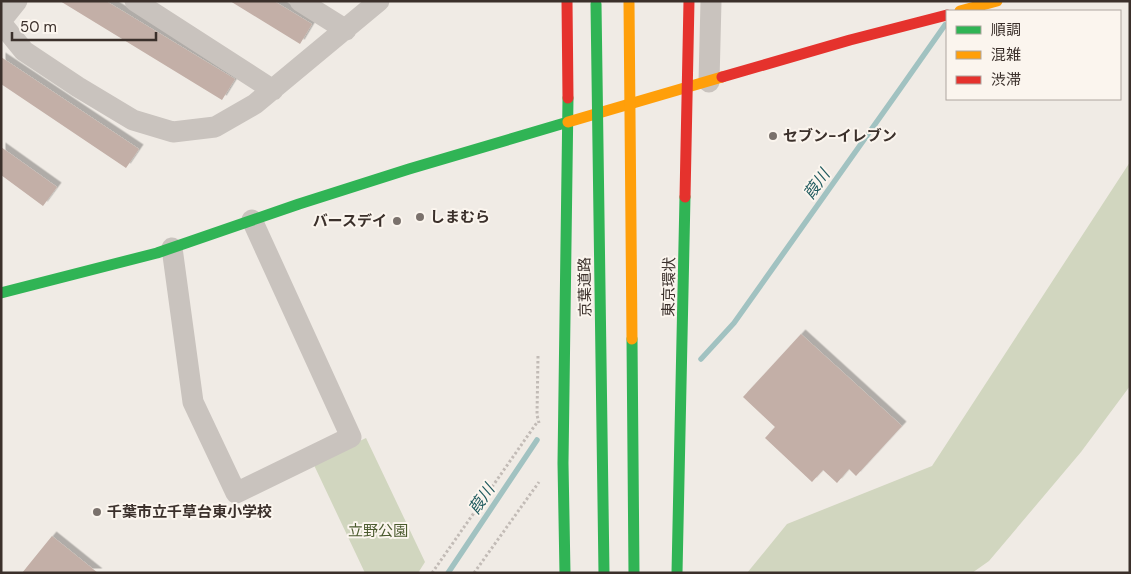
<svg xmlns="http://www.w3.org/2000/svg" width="1131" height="574" viewBox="0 0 1131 574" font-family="'DM Sans','Noto Sans JP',sans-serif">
<defs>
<filter id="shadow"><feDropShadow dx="4.5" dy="-4.5" stdDeviation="0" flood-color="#0004"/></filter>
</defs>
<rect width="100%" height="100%" fill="#f0ebe5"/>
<!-- green -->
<path fill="#d1d6bf" d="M1130,162V386L1081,452L989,561L972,573H747L787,524L932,466Z
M366,438L425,562L418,573H365L313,463Z"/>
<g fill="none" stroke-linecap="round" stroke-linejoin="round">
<!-- stream -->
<path stroke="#a1c2c1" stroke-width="5.5" d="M701,359L734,323L900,89L945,25
M448,573L537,440"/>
</g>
<!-- building -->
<path fill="#c3afa7" filter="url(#shadow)" d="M60,1H106L235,79L222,100Z
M230,1H274L312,24L300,44Z
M1,57L139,149L126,168L1,84Z
M1,147L57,187L43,206L1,175Z
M801,334L902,426L856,476L849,469L837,483L823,470L812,482L765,438L775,427L743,397Z
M52,536L98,573H22Z"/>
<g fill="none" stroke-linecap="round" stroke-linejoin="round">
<!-- path -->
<path stroke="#c2bbb6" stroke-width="3" stroke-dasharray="2.5 2.5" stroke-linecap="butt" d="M538,356L537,415L539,423
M432,573L538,421
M474,573L539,482"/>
<!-- street -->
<path stroke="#c9c3be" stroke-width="21" d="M135,1L273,90
M300,1L346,30
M1,21L17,1
M1,23L24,51L78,87L133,120L173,132L215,127L255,104L379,1
M709,82L711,1
M172,248L193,402L236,493L351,437L252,220"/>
<!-- fast -->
<path stroke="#30b455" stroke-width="11" d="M1,293L157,253L299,204L409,169L568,122
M565,573L563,463L568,98
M677,573L685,197"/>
<!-- slow -->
<path stroke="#ff9f0a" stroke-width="11" d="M960,11L997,1
M568,122L722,77"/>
<!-- jam -->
<path stroke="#e5322d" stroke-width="11" d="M567,1L568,98
M722,77L850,40L947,15
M685,197L689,1"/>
<!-- fast-bridge -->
<path stroke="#30b455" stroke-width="11" d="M596,4L604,573
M632,339L634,573"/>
<!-- slow-bridge -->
<path stroke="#ff9f0a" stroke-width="11" d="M629,3L632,339"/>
</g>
<!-- markers -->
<g fill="#7a716c" stroke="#fbf5ee" stroke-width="2">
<circle cx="773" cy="136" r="5"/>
<circle cx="420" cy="217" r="5"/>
<circle cx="397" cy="221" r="5"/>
<circle cx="97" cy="512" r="5"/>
</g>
<g text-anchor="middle" stroke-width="4" stroke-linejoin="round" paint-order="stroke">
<!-- poi labels -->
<g font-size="15" font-weight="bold" fill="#3b302b" stroke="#fbf5ee" text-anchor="start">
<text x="783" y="141">セブン-イレブン</text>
<text x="430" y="222">しまむら</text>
<text x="387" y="226" text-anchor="end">バースデイ</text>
<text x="107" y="517">千葉市立千草台東小学校</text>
</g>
<!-- street labels -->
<g font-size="15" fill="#3b302b" stroke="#fbf5ee">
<text transform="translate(585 287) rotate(-91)" y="5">京葉道路</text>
<text transform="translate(669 287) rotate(-89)" y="5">東京環状</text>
</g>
<!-- park labels -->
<g font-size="15" fill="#4a5a2e" stroke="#fbf5ee">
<text x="378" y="536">立野公園</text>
</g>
<!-- water labels -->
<g font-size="16" font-style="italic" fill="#1f5a5e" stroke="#fbf5ee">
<text transform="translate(816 184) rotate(-55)" y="6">葭川</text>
<text transform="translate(481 499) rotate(-56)" y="6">葭川</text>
</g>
</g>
<!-- border -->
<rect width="1131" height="574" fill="none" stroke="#3b302b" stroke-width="5"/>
<!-- legend -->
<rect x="946" y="10" width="175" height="90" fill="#fbf5ee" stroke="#aea6a0"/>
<rect x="956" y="26" width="25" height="8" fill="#30b455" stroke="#aea6a0"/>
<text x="991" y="35" font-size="15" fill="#3b302b">順調</text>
<rect x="956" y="51" width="25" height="8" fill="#ff9f0a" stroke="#aea6a0"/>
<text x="991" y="60" font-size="15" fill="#3b302b">混雑</text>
<rect x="956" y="76" width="25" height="8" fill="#e5322d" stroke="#aea6a0"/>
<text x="991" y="85" font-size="15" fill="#3b302b">渋滞</text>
<!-- scale -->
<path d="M12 32v8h144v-8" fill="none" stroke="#3b302b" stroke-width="2.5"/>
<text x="20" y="32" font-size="15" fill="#3b302b" stroke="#fbf5ee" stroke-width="4" paint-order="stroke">50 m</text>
</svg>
